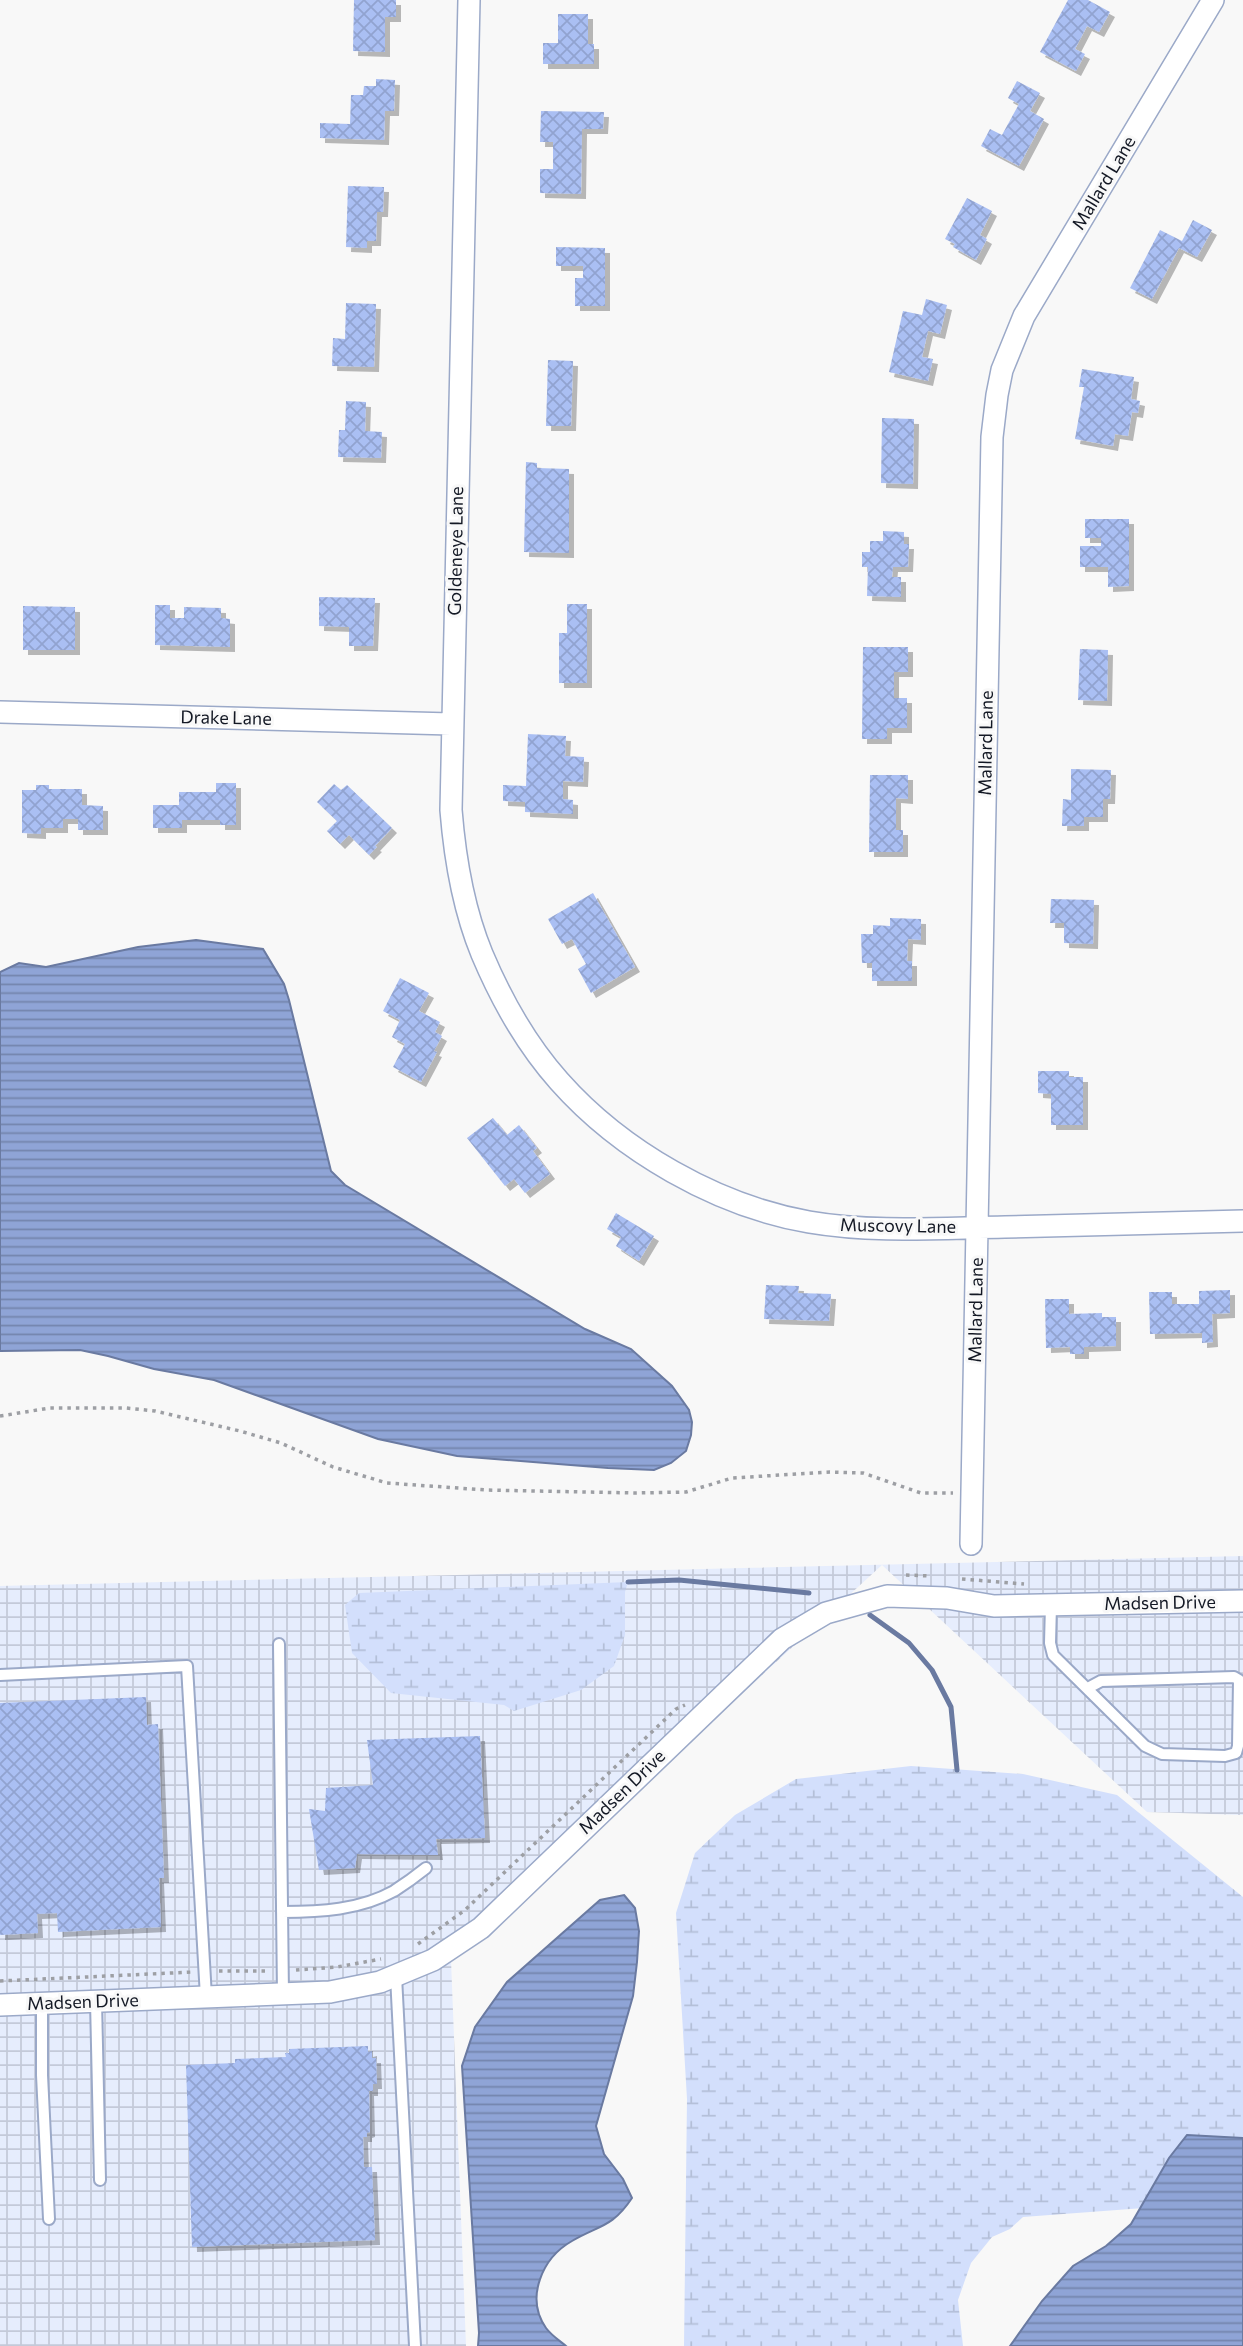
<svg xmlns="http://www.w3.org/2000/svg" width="1243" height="2346" viewBox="0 0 1243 2346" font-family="Commissioner,sans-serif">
<defs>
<pattern id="industrial-grid" width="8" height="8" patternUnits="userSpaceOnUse" patternTransform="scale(1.75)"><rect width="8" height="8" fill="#e6edfd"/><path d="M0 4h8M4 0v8" fill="none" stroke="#c4cad9"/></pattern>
<pattern id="wetland-marsh" width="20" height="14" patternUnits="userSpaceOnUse" patternTransform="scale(1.75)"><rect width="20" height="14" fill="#d3dffc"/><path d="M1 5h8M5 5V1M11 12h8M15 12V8" fill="none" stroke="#b4bfd8"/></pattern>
<pattern id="water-rules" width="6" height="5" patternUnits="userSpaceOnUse" patternTransform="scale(1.75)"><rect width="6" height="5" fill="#8fa4d6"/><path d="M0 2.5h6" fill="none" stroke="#7485ad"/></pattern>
<pattern id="building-cross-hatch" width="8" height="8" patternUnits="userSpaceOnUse" patternTransform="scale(1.75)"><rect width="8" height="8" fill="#aabff3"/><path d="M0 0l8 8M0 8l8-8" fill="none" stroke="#91a3d0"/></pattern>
<filter id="shadow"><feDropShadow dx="5" dy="5" stdDeviation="0" flood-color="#0004"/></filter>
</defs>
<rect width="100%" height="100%" fill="#f8f8f8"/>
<!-- industrial -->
<path fill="url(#industrial-grid)" d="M1243,1556V1815L1147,1812L882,1565L451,1960L466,2346H0V1586Z"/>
<!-- wetland -->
<path fill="url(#wetland-marsh)" d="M628,1582L625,1592V1635L614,1666L581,1690L514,1711L504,1705L391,1693L352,1653L345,1605L359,1593Z
M911,1766L1023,1774L1117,1795L1243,1897V2185L1184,2205L1023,2217L1010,2229L992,2237L971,2263L958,2300L963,2346H684L687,2099L676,1913L695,1853L735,1815L796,1779Z"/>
<!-- water -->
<path fill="url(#water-rules)" stroke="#6a7aa1" stroke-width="2" d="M196,940L263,949L284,984L289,1000L331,1171L345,1185L585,1329L631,1349L672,1386L689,1410L692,1422L691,1435L686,1451L671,1463L654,1470L608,1468L457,1456L378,1439L214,1380L154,1369L108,1356L80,1350L0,1351V972L19,963L46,967L138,947Z
M624,1895L635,1908L639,1931L637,1962L633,1996L596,2126L604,2154L623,2179L632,2198C612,2228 599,2225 572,2241C542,2258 525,2298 546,2328C551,2335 560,2341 566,2346H478L479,2333L462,2066L475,2027L507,1982L600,1900Z
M1187,2135L1243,2138V2346H1010L1042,2301L1073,2266L1106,2246L1131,2224L1169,2158Z"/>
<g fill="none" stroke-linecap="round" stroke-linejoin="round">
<!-- stream -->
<path stroke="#6a7aa1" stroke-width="5" d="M628,1582L679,1580L809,1593
M870,1615L909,1643L932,1670L951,1707L957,1770"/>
</g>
<!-- building -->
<path fill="url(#building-cross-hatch)" filter="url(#shadow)" d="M354,0H396V17H385V52L353,51Z
M1068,0H1088L1110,12L1099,32L1087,26L1075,49L1085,54L1076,71L1040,52Z
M558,14H588V44H594V64H543V43H558Z
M376,79L395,80L394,111H385L384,140L320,138V123L350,124L351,95H363L364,86H376Z
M1017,81L1040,93L1030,111L1044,119L1019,166L981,146L990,129L1002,135L1019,104L1008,98Z
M541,111L604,112L603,129H582L581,194L540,193V169H553V142H540Z
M348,186L384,187L383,212H377L376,241H367V248L346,247Z
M967,198L992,211L980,235L987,239L976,260L953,247L955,244L945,239Z
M1193,220L1212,230L1197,257L1179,248L1152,299L1130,288L1160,230L1182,241Z
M556,247L605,248V306H575V278H583V266H556Z
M926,299L947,305L940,334L928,331L922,357L933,359L928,381L889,372L903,311L922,315Z
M346,303L376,304L374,367L332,366L333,338L345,339Z
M548,360L573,361L571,426H546Z
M1082,369L1134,377L1131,399L1140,401L1138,413L1132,412L1128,436L1115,434L1113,446L1075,439L1084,387H1079Z
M346,401L366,402L365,431L382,432L381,458L338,457L339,430H345Z
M882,418L914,419L913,484L881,483Z
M526,462L537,463V468L569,469V553L524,552Z
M1085,519H1129V586L1108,587V567H1080V546H1101V538H1085Z
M883,531L904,532V544H909L908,567H893L892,577H901V597L867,596L868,567H862V552H870V541H883Z
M319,597L375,598L373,646H349V627L319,626Z
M567,604H587V683H559V633H567Z
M155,605H170V618H184V607L221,608V618L230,619V647L155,645Z
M23,606L75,607V650H23Z
M863,647H908V672H894V698H907V728H887V739H862Z
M1080,649L1108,650L1107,701L1078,700Z
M528,734L566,736L565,756L584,757L583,782L563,781V799L573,800V814L525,812V802L503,801V785L526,786Z
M1071,769L1111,770L1110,799H1103V817H1084V826H1062L1063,799L1071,800Z
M870,775H908V799L896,798V830H903V852H869Z
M216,783H236V825H220V820H182V828H153V805H179V792H216Z
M334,784L341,790L347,785L392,828L375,846L377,847L369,855L349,835L340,844L327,831L337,821L317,802Z
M36,785H49V789H82V805L103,806V830H78V819H63V828H41V834L22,833V790H36Z
M593,893L635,967L591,993L578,969L586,964L572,939L562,944L548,919Z
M1051,899L1094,900L1093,944L1064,943V923H1050Z
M890,918L921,919V940L908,939L907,961H912V981H872V963H862L861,934H873V925L890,926Z
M400,978L429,993L419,1011L440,1022L435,1032L442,1036L434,1051L437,1052L421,1082L393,1067L405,1044L392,1037L400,1020L383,1011Z
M1038,1071H1069V1077H1083V1125H1051V1094L1038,1093Z
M493,1118L507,1135L519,1125L537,1148L533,1151L550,1174L525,1193L514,1179L505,1186L467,1138Z
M616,1213L654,1236L639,1261L616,1246L621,1237L607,1229Z
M766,1285L799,1286L798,1293L831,1294L829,1321L764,1319Z
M1230,1290V1313L1212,1314L1213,1342L1202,1343V1333L1150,1334L1149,1292H1172V1304H1199V1291Z
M1045,1299H1069V1314L1102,1313V1317H1116V1346L1084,1347V1354H1070V1347L1046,1348Z
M146,1697L147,1725L158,1724L164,1878H159L161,1927L58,1932L57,1913L37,1914L38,1933L0,1935V1703Z
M480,1736L485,1838L436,1839L438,1855L357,1854L355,1868L319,1870L309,1809L325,1811L326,1788L373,1785L367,1740Z
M368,2046V2052L372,2051V2058H376L377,2084H373V2091H369L370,2132L367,2133V2137H363L364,2167H372L375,2240L192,2247L186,2065L235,2063V2059L286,2057L285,2053H289V2049Z"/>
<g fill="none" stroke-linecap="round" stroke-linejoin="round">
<!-- lane casing -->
<g stroke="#9ba9c8" stroke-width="14">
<path id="lane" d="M1051,1605L1050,1643L1053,1655L1145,1746L1162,1754L1225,1756L1236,1753L1238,1746L1239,1680L1234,1677L1101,1681L1088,1688
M279,1644L283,1994
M0,1675L187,1666L206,1997
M282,1912C320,1912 360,1910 394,1891C405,1884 416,1876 426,1868
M396,1976L415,2346
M96,2001L100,2180
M42,2004V2075L49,2219"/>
</g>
<!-- street casing -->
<g stroke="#9ba9c8" stroke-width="24">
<path id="street" d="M469,0L451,810C455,860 463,908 482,954C501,999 527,1045 559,1081C621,1151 717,1206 809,1222C873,1233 939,1228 1005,1227C1084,1225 1164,1223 1243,1221
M0,712L451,724
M971,1544L992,437L997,395L1002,370L1024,316L1213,0
M0,2005L330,1992L380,1982L433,1960L481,1928L782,1639L826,1613L887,1596L947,1598L994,1606L1243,1601"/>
</g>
<!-- path -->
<path stroke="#9d9fa4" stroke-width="3.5" stroke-dasharray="3.5 5" stroke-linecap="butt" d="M0,1416L50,1408H126L155,1411L240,1431L281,1443L333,1467L387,1483L486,1490L635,1493L686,1492L732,1478L830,1472L863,1473L921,1493H953
M906,1575L930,1576
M962,1579L1024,1584
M418,1944L465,1910L676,1709L685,1705
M296,1970L337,1967L381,1959
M219,1971H270
M0,1981L193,1972"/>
<!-- lane -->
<use href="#lane" stroke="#fff" stroke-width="10"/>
<!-- street -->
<use href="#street" stroke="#fff" stroke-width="21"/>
</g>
<g text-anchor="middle" stroke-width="6" stroke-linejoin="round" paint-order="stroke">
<!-- street labels -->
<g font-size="18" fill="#131824" stroke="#f8f8f8">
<text transform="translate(1104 183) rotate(-59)" y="6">Mallard Lane</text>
<text transform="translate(456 551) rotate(-89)" y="6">Goldeneye Lane</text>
<text transform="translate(226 718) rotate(1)" y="6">Drake Lane</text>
<text transform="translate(986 743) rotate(-89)" y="6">Mallard Lane</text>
<text transform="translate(898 1226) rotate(1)" y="6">Muscovy Lane</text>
<text transform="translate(976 1310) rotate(-89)" y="6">Mallard Lane</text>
<text transform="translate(1160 1603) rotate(-1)" y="6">Madsen Drive</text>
<text transform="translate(622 1792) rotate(-44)" y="6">Madsen Drive</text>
<text transform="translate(83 2002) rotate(-2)" y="6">Madsen Drive</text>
</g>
</g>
</svg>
